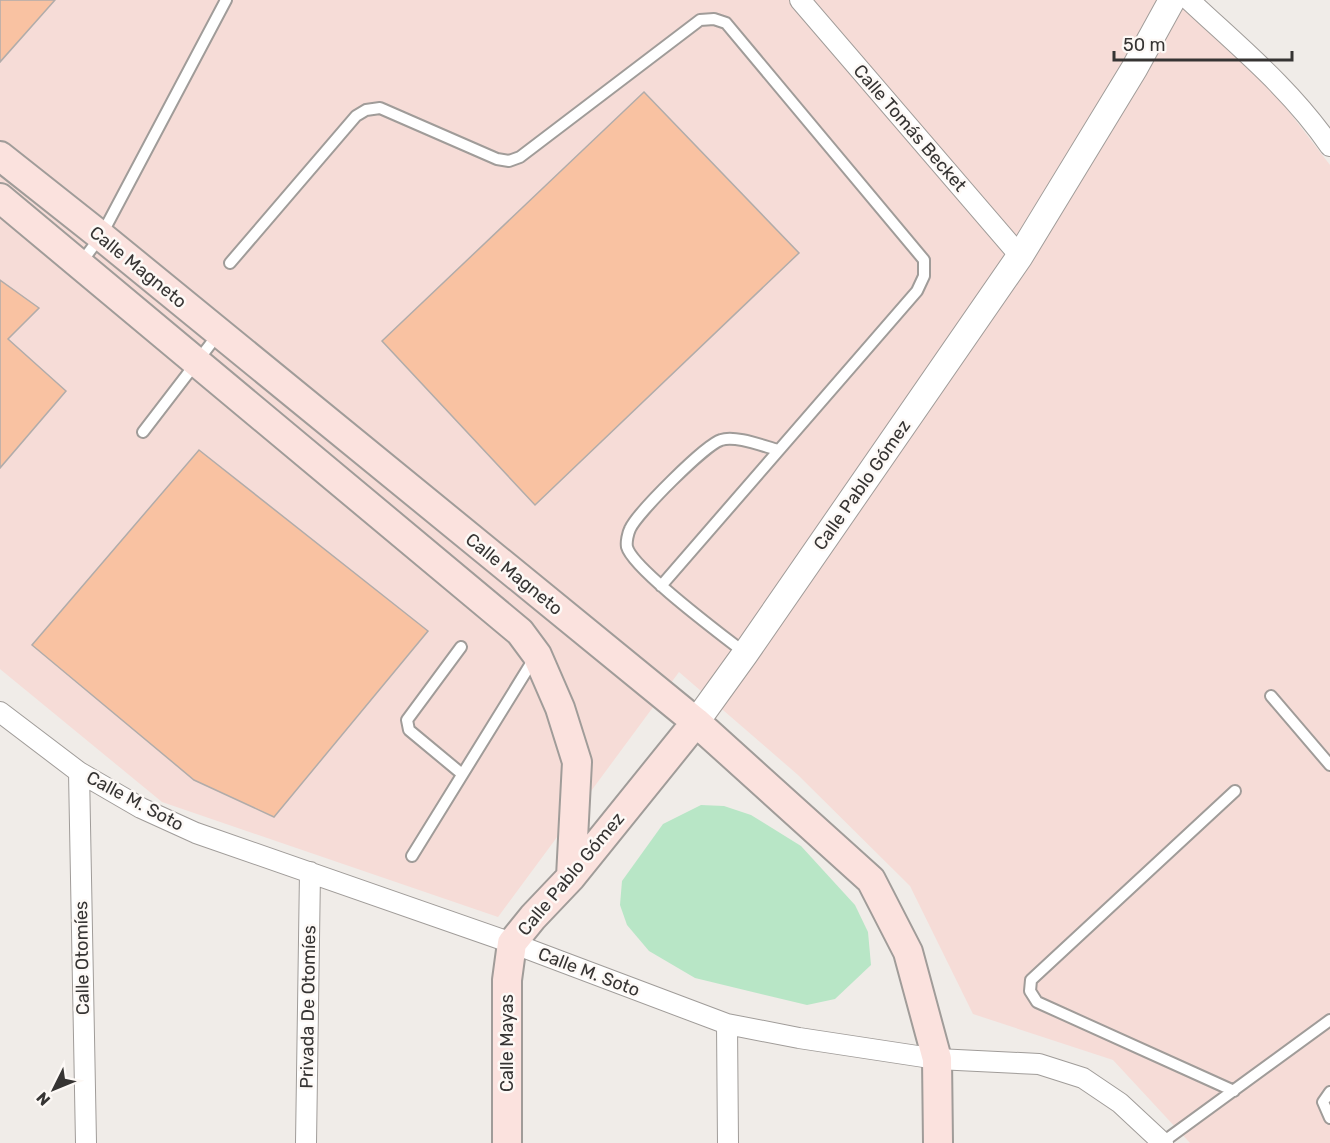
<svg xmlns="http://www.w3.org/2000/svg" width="1330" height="1143" viewBox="0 0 1330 1143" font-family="Rubik,sans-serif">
<rect width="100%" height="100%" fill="#f0ece8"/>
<!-- industrial -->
<path fill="#f6dcd7" d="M0,0H1203L1330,165V1143H1190L1113,1060L973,1014L910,886L798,775L679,672L498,917L162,802L0,669Z"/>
<!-- green -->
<path fill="#b8e6c6" d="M701,805L724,806L751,815L801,846L855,905L868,932L871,965L835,999L807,1005L695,978L649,951L627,925L620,905L622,881L663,824Z"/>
<!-- building -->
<path fill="#f9c2a2" stroke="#b1acaa" stroke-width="1.5" d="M0,0H55L0,62Z
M644,92L799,253L535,505L382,341Z
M0,280L39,308L8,339L66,391L0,468Z
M199,450L428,631L274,817L194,780L32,645Z"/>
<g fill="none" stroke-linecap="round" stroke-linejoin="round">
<!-- service casing -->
<g stroke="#a09c99" stroke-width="14">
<path id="service" d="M230,263L356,116L366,110L380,108L497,159L509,161L520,157L700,20L714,19L726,23L924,260V276L917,291L661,586
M80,264L101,236L226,0
M143,432L219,333
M461,647L407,720L409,730L462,774
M745,653C722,635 633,569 627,547C626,542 628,533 630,529C637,513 705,445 721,440C735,435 763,446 778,450
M1271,696L1330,765
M412,856L535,657
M1234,1091L1037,1002L1030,991L1031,980L1235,791
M1330,1092L1323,1102L1330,1118
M1163,1142L1330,1020"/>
</g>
<!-- minor casing -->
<g stroke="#a09c99" stroke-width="22">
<path id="minor" d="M800,0L1020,256
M1189,0C1238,46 1291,89 1330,146
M0,712L79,772L141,808L196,833L512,943L727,1024L799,1038L937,1059L1039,1064L1083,1078L1120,1103L1163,1143
M79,772L86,1143
M727,1024L728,1143
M306,1143L310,872"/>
</g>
<!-- tertiary casing -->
<g stroke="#a09c99" stroke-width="28">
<path id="tertiary" d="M696,722L745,654L1020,256L1134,69L1172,0"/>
</g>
<!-- secondary casing -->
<g stroke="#a09c99" stroke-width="32">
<path id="secondary" d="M0,156L101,236L696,722L871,880L908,952L937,1059L938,1143
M0,198L520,632L537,655L560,708L577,762L571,877
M507,1143V980L512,943L533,917L571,877L696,722"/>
</g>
<!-- service -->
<use href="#service" stroke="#fff" stroke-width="10"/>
<!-- minor -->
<use href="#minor" stroke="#fff" stroke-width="20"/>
<!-- tertiary -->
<use href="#tertiary" stroke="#fff" stroke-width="26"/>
<!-- secondary -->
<use href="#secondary" stroke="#fbe2de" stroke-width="28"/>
</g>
<g text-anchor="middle" stroke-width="5" stroke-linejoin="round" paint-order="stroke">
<!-- street labels -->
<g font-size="18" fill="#363433" stroke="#fdf9f6">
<text transform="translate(910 128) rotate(49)" y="6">Calle Tomás Becket</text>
<text transform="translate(138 267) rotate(39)" y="6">Calle Magneto</text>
<text transform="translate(862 485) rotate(-55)" y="6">Calle Pablo Gómez</text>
<text transform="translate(514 574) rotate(39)" y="6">Calle Magneto</text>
<text transform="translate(135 801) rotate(28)" y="6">Calle M. Soto</text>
<text transform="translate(571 874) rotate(-50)" y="6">Calle Pablo Gómez</text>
<text transform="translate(82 958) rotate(-91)" y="6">Calle Otomíes</text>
<text transform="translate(589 972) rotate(21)" y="6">Calle M. Soto</text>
<text transform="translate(308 1007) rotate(-89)" y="6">Privada De Otomíes</text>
<text transform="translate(507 1043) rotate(-90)" y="6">Calle Mayas</text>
</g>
</g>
<!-- north arrow -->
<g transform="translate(54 1089) rotate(227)" stroke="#fdf9f6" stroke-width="4.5" paint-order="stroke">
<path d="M0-4.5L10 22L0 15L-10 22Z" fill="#363433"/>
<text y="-9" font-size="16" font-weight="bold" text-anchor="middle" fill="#363433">N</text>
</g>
<!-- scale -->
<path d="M1114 51v9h178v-9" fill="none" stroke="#363433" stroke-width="3"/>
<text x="1123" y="51" font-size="18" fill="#363433" stroke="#fdf9f6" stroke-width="4.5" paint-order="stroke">50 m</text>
</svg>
